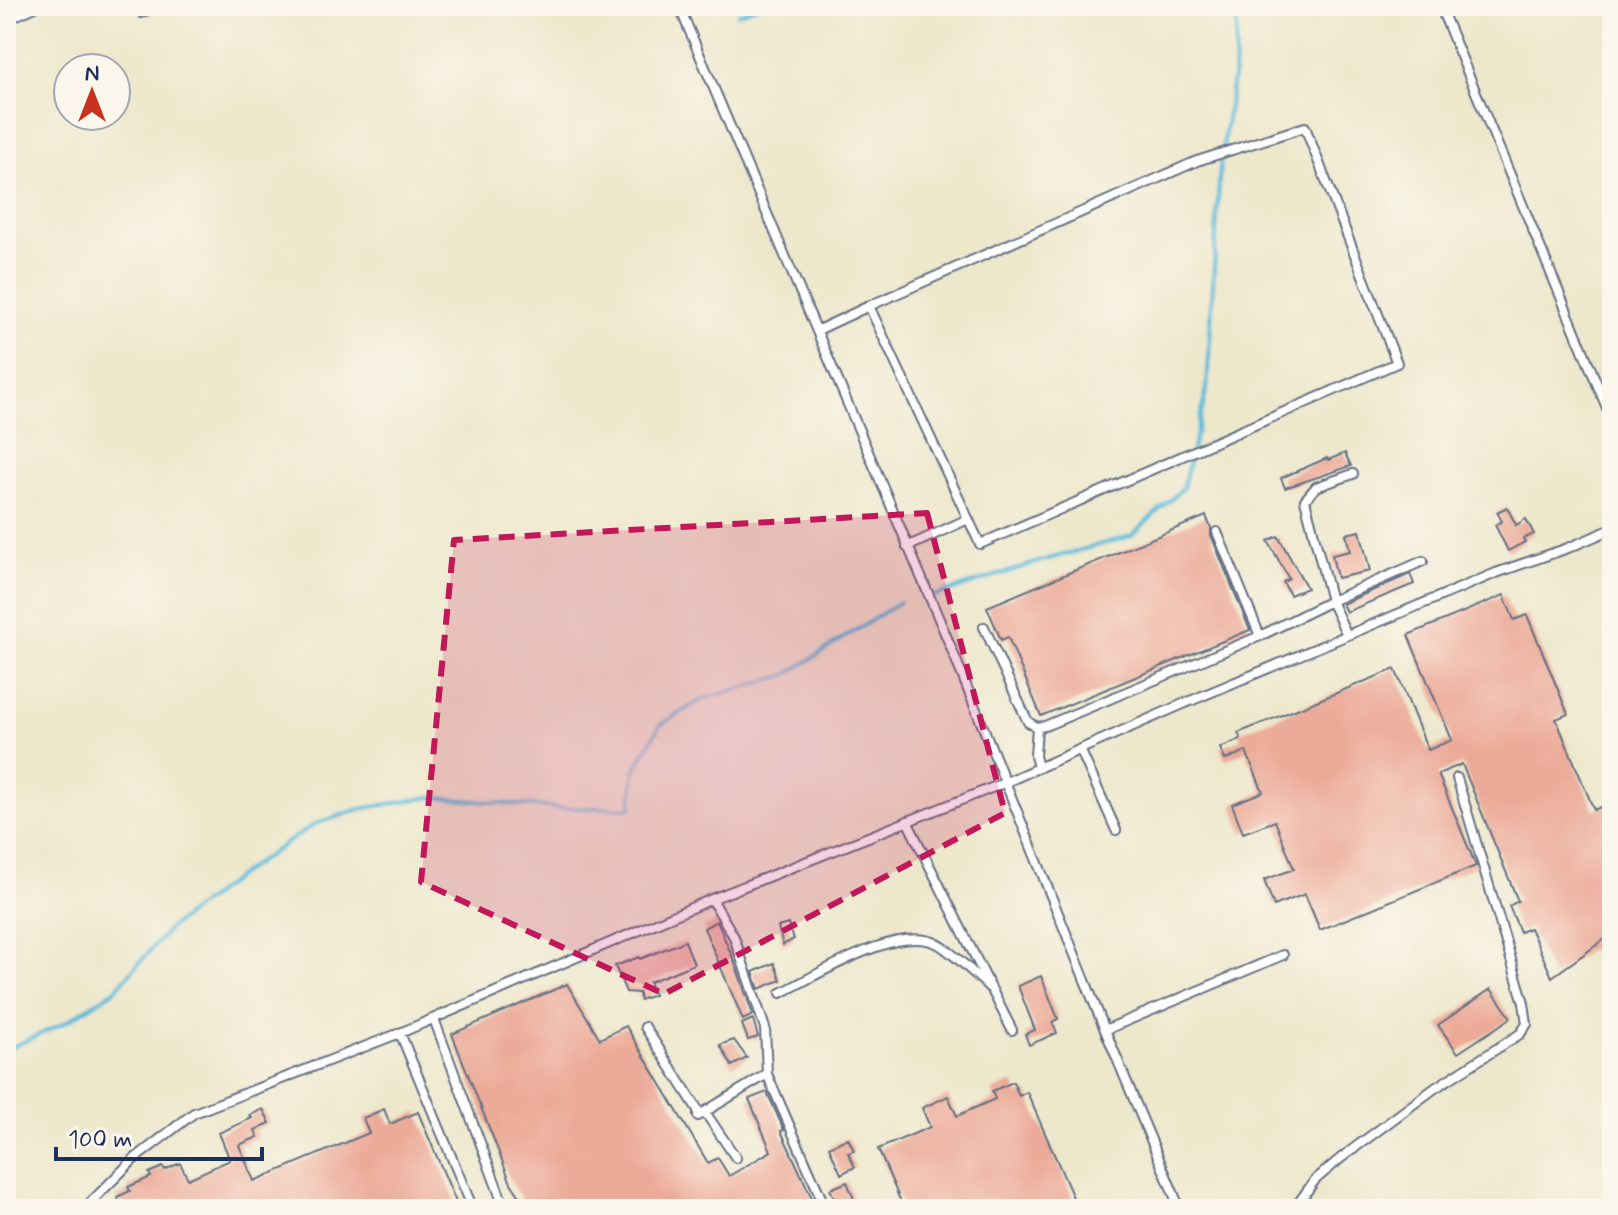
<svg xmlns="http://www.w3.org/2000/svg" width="1618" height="1215" viewBox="0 0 1618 1215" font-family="Mynerve,sans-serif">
<rect width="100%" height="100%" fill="#fbf7ec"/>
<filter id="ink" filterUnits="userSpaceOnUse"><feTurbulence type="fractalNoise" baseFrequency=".0125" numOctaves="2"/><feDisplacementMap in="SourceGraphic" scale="16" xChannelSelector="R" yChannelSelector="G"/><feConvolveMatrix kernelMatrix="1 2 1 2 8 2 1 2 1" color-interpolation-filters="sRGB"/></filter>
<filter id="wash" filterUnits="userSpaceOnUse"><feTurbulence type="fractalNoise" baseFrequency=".006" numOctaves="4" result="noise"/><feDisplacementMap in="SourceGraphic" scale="32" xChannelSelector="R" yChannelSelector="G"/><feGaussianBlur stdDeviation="1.8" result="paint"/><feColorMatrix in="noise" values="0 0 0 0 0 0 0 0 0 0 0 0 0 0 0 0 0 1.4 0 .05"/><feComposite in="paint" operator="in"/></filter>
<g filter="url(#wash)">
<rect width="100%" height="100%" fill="#ede7cb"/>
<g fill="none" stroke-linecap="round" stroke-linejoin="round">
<!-- stream -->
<path stroke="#5cbbdb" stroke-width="4" d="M738,14L759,6
M934,596L1041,561L1131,536L1183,488L1207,389L1220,166L1234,72L1238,6
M6,1050L68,1021L115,990L171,927L245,871L315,824L360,809L431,797L557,808H631L634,772L660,725L703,699L786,675L900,602"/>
</g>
<g id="blocks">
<!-- building -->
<path fill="#ecaa98" d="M1345,453L1351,466L1285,488L1281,478L1327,458L1328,460Z
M1507,507L1516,525L1526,519L1534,534L1523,539L1525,542L1508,551L1495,525L1502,521L1497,512Z
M1206,516L1211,528V535L1250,630L1041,716L1008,637L1001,640L987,607Z
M1360,531L1370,571L1337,578L1332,555L1350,551L1346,534Z
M1278,536L1307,588L1290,595L1283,582L1289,579L1268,541Z
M1410,574L1414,584L1346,612L1342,604Z
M1504,595L1514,620L1527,615L1568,714L1556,719L1594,810L1607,804L1612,817V934L1552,977L1530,928L1520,932L1509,906L1518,901L1462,764L1438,774L1476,866L1320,930L1305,894L1274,906L1264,880L1294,869L1275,821L1243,833L1232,804L1263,792L1246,751L1225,760L1220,748L1241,739L1238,733L1395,669L1428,750L1452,740L1408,635Z
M717,921L735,963L753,1015L743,1020L704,928Z
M788,924L794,939L783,945L778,927Z
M685,941L694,964L649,982L654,995L640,1000L639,993L626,992L615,966L639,957L640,959Z
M774,963L781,980L759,989L753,972Z
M1041,976L1058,1019L1052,1022L1057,1033L1029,1045L1025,1034L1035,1030L1018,986Z
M567,984L600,1039L626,1026L708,1163L718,1158L729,1176L771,1151L749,1099L767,1092L784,1130L781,1131L817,1209H528L511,1183L452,1034Z
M1491,989L1511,1018L1458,1053L1438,1025Z
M753,1019L758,1037L748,1040L742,1024Z
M734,1040L747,1058L732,1066L720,1045Z
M1013,1082L1019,1096L1027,1092L1078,1209H904L878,1149L930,1127L922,1108L948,1096L957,1116L995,1099L992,1091Z
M263,1109L270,1123L255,1130L258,1137L239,1145L254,1181L369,1133L363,1118L384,1109L390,1124L418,1112L459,1209H123L117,1197L130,1191L128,1187L151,1177L149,1173L163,1167L165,1170L180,1163L188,1179L230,1160L219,1133L252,1118L250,1115Z
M848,1138L854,1151L848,1153L855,1167L841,1174L829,1147Z
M847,1182L854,1199L838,1206L830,1189Z"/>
</g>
</g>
<g filter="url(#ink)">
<use href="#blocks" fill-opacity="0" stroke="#646f84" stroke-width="2"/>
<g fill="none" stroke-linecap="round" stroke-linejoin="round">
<!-- service casing -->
<g stroke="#646f84" stroke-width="12">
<path id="service" d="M679,6L950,645L1105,1030L1180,1209
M1440,6L1612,420
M142,13L156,6
M6,20L37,6
M1305,127L1397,363L980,544L869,306L1197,161Z
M818,330L869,306
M1217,532L1260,636
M907,547L968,519
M984,627L1028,722L1037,727L1045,726L1260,636L1331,601L1423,561
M1347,635L1331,601L1305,500L1316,487L1353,474
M1037,727L1035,756L1038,767
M1080,749L1116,830
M907,821L1012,1030
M712,899L734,937L765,1028L767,1074L826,1209
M781,993C818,975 898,923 938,944C950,950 979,978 991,989
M434,1019L505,1209
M645,1027L698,1110V1116L767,1074
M1105,1030L1283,955
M400,1033L473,1209
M705,1112L736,1158
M84,1209L133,1160L194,1113L400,1033L712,899L1004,783L1183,704L1496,573L1568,548L1612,529
M1294,1209L1315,1180L1341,1158L1435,1088L1520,1034L1527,1024L1524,1003L1457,778"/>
</g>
<!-- service -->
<use href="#service" stroke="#fff" stroke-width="8"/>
</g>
</g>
<!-- marked area -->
<path fill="#c2185b" fill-opacity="0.2" stroke="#c2185b" stroke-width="6" stroke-dasharray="16 10" stroke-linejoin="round" d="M927,513L1005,813L664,994L421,882L454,540Z"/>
<!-- margin -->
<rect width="1618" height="1215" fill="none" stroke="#fbf7ec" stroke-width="32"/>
<!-- north arrow -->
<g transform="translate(92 92)"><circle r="38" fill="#fbf7ec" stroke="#a1a7b3" stroke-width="2"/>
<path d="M0-6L14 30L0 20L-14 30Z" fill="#c8321e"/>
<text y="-12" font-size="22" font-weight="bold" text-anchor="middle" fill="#1b2f5e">N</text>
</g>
<!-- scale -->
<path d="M56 1147v12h206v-12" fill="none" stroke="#1b2f5e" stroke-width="4"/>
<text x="68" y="1147" font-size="24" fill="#1b2f5e" stroke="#fbf7ec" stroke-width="6" paint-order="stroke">100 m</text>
</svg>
